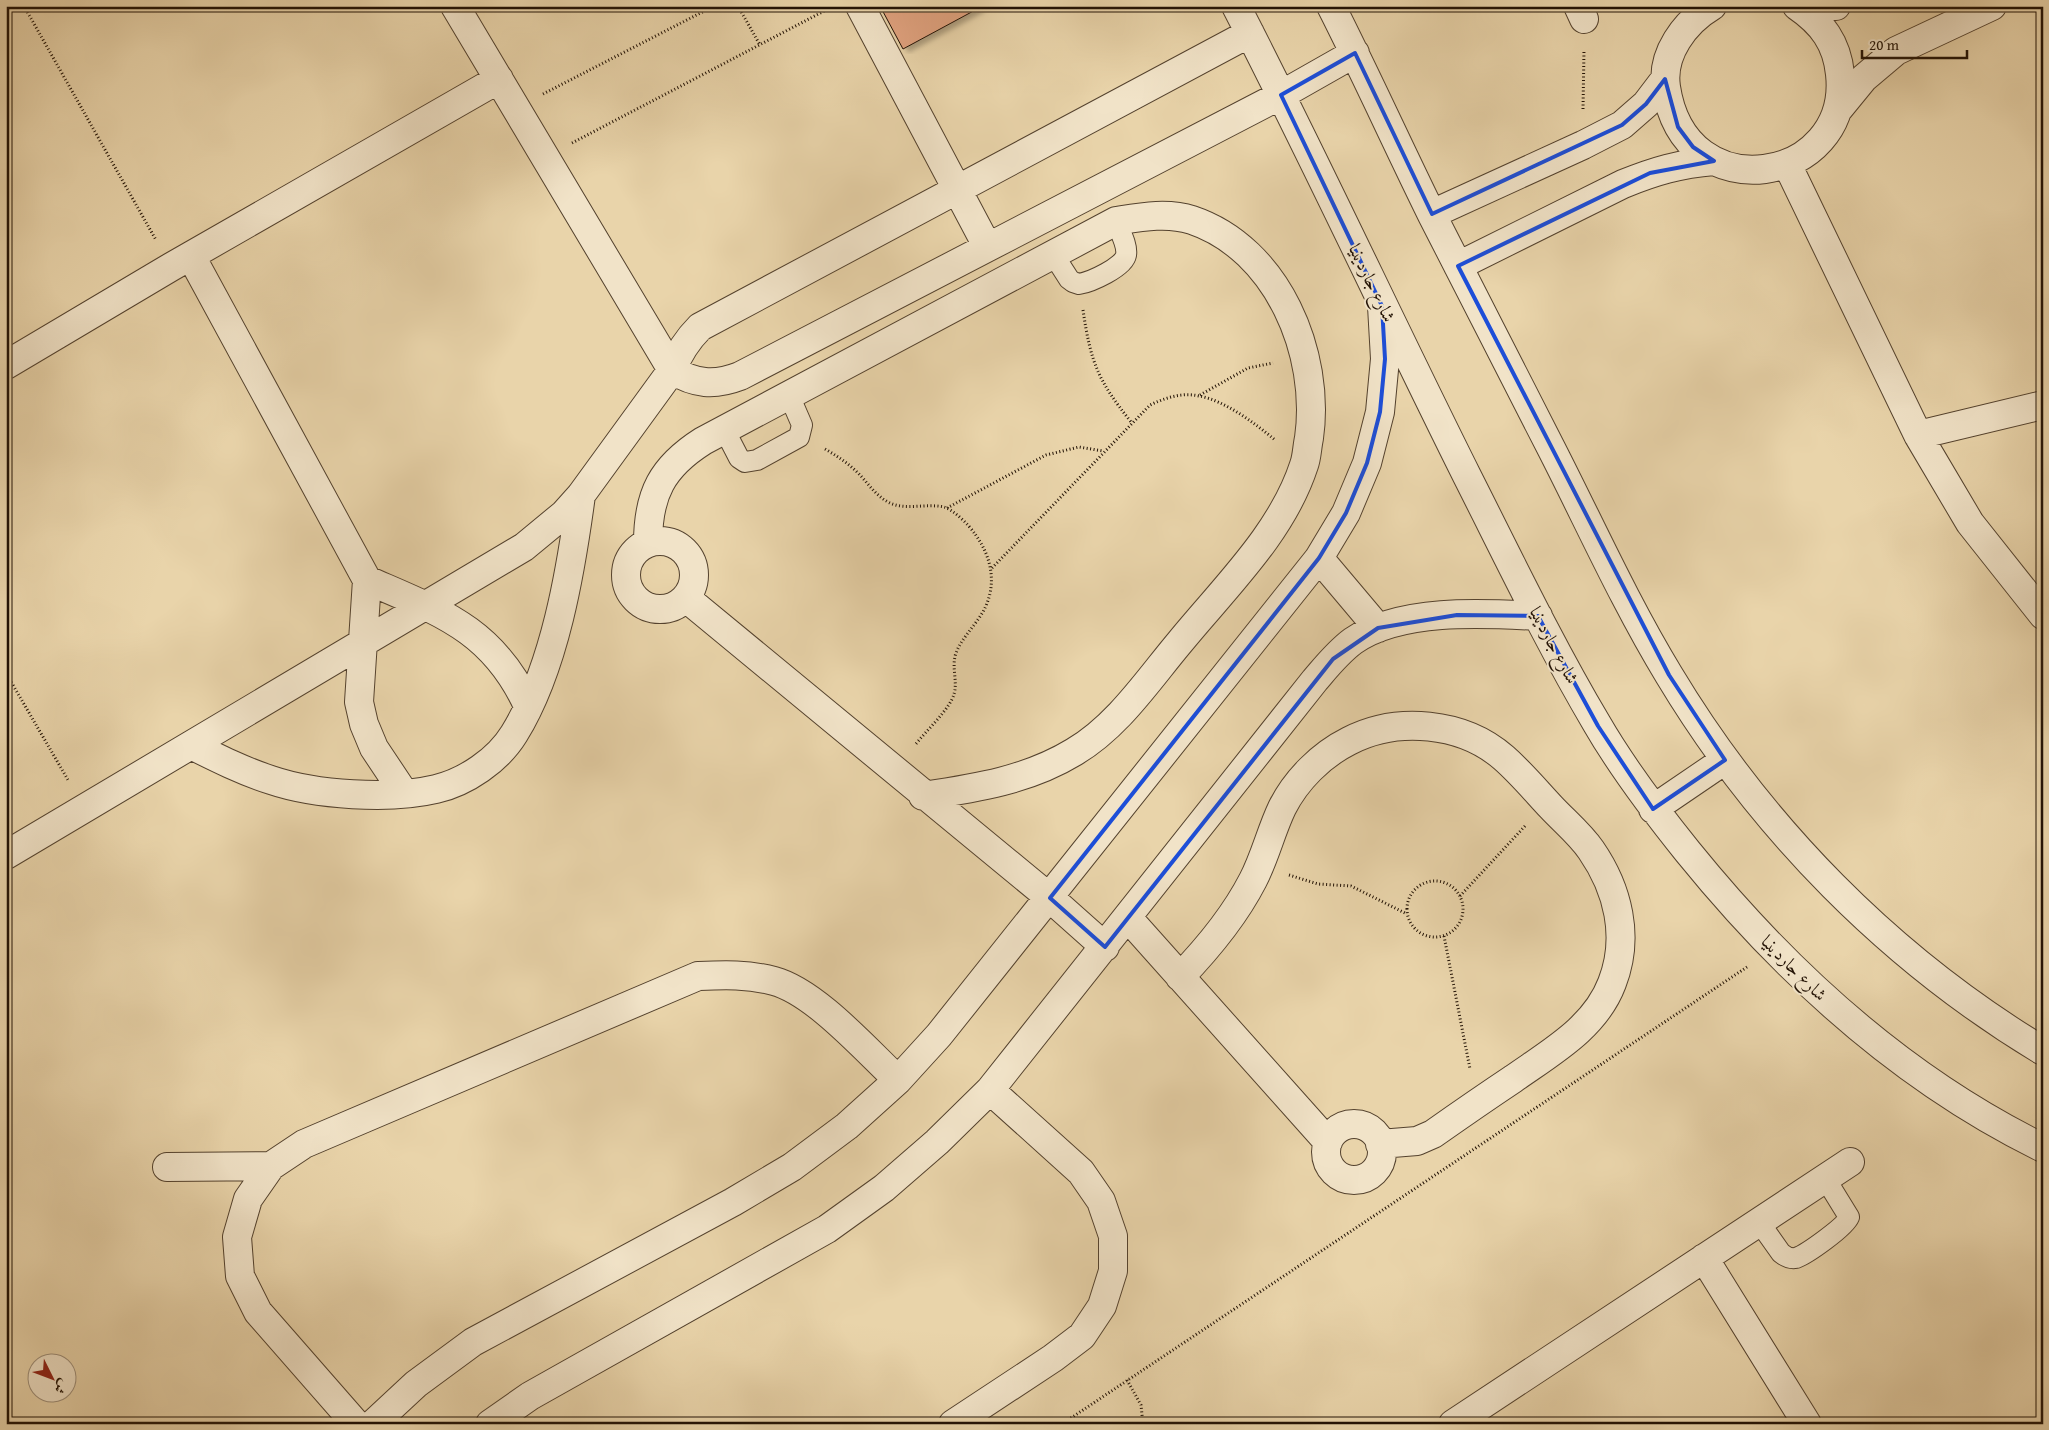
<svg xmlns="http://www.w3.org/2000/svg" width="2049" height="1430" viewBox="0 0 2049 1430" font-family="'Gentium Book Plus',Amiri,serif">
<defs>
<filter id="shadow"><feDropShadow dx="5.5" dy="3" stdDeviation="2.5" flood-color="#0004"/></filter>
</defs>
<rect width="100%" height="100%" fill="#e9d4aa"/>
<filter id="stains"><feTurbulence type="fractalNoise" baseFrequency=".004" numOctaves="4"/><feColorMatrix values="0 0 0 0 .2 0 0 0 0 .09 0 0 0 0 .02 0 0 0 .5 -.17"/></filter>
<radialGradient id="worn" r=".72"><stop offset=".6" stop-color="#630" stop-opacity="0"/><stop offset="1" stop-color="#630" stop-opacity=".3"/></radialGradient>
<!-- building -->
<path fill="#e0a27f" stroke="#221205" filter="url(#shadow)" d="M880,6H978L979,8L903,49Z"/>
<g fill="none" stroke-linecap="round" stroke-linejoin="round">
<!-- service casing -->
<g stroke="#54422e" stroke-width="22">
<path id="service" d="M1053,254L1069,279L1073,282L1079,284C1091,282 1124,267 1126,255C1128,245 1119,230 1116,221
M724,429L739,458L745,462L757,460L799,437L802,425L789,395
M1759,1222L1781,1253C1786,1257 1790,1259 1796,1258C1807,1254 1845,1227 1849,1217L1825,1178"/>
</g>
<!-- minor casing -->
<g stroke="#54422e" stroke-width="30">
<path id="minor" d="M455,6L672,370C695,384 714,386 740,376L1281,95L1355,53
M860,6L987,246
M1236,6C1316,161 1389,320 1467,476C1509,559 1549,643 1597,724C1623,769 1655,811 1688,852C1786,973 1902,1079 2043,1148
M1331,6C1366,75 1398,146 1432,215C1471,292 1511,369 1550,446C1589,522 1624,601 1669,675C1761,828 1890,959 2043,1051
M1578,6L1584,19
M1712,6C1685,22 1661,54 1666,87C1685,214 1852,183 1840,74C1837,43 1822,23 1797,6
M1829,6H1836
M1837,111L1864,78L1896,51L1992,6
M1787,164L1918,435L1970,523L2043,615
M1432,214L1583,145L1622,125L1646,104L1665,79
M191,256L367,580L359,702L364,724L374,748L404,793
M1458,266L1623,184C1655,171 1679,164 1714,161
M6,365L171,267L499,79
M1918,435L2043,405
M626 575a34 34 0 1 1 68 0a34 34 0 1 1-68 0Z
M648,543C648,494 662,467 703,441L1116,221C1141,217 1167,212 1192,220C1278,249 1321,354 1309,438C1307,447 1307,457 1304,465C1282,533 1225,587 1180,642C1148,680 1118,726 1074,752C1028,780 977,788 923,796
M1319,558L1378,628
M367,580C440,612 493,629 528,706
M686,598L1050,898L1105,947
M191,745C217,758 243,771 271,780C315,795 390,800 436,789C466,782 498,760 514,734C555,668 571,570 581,495
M1653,809L1725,760
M6,855L524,547L564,514L581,495L672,370C679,352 687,340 700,327L1250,33
M1128,918L1328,1142
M1180,977C1209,947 1234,917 1253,880C1265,857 1271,831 1282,808C1296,780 1321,755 1349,741C1397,716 1463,722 1504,758C1521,773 1536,791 1551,807C1564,821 1580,834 1591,850C1618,889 1630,937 1612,983C1595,1028 1551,1052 1513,1079C1486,1097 1460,1115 1433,1134L1417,1141L1380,1144
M1326 1152a28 28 0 1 1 56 0a28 28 0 1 1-56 0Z
M167,1167L271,1166
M1704,1258L1807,1424
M356,1424L258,1312L240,1276L237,1237L248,1199L271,1166L304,1144L698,976C724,975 748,974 774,981C815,992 866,1050 898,1080
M373,1424L416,1384L473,1342L733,1202L792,1167L847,1126L898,1080L939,1035L1319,558L1346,513L1367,463L1380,412L1385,359L1382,306
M490,1424L530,1396L827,1229L884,1188L937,1142L990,1090L1315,680C1327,666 1338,652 1353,641C1400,608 1483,613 1538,616
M953,1424L1053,1358L1082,1336L1102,1306L1113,1271V1236L1101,1201L1081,1172L990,1090
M1453,1424L1850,1162"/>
</g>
<!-- path -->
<path stroke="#221205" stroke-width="3" stroke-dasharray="1 2.5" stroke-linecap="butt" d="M24,6L156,240
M738,6L760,45
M543,94L714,6
M1583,109L1584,50
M572,143L828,9
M1083,310C1091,364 1098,380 1131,422
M1200,395L1248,368L1273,363
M825,449C837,456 848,463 858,473C868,483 875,495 888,502C904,511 926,503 944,507C954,510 969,525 975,534C994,560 998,591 979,618C971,630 961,640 956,653C951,667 958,681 954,694C950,709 925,732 915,745
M947,508L1046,455L1079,447L1103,451
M992,568L1150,405C1165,398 1182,392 1199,396C1224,400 1256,424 1275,440
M6,673L68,780
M1289,875L1318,884L1351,886L1407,914
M1407 909a28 28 0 1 1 56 0a28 28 0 1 1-56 0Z
M1460,896L1526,825
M1444,936L1470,1069
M1127,1380L1141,1405L1143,1424
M1062,1424L1747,967"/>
<!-- service -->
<use href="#service" stroke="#f1e3c8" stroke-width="20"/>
<!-- minor -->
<use href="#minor" stroke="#f1e3c8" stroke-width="28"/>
</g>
<!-- marked area -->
<path fill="none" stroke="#1d4ed8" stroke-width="4" stroke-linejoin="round" d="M1355,53L1432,214L1622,125L1646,104L1665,79L1678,127L1693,147L1714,161L1650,173L1458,266L1669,675L1725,760L1653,809L1598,726L1538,616L1457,615L1378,628L1333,659L1105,947L1050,898L1319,558L1346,513L1367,463L1380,412L1385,359L1382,306L1281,95Z"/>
<g text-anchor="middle" stroke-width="4" stroke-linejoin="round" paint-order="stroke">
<!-- street labels -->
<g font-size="18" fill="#221205" stroke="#f1e3c8">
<text transform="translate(1372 283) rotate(64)" y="6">شارع جاردينيا</text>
<text transform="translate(1554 645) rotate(62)" y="6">شارع جاردينيا</text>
<text transform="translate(1794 968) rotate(45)" y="6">شارع جاردينيا</text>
</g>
</g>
<!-- margin -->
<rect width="2049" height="1430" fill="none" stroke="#e9d4aa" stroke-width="25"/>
<rect x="8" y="8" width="2034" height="1415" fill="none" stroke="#221205" stroke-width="2.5"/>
<rect x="12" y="12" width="2024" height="1405" fill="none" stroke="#221205"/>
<!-- north arrow -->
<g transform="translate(52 1378) rotate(132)"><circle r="24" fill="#f1e3c8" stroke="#9e8f7a"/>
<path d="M0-4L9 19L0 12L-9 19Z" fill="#8f2418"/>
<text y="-8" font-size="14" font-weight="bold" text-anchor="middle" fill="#221205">ش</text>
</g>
<!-- scale -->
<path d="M1862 50v8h105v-8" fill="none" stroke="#221205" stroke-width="2.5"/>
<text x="1869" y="50" font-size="15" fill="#221205" stroke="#f1e3c8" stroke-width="4" paint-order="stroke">20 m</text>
<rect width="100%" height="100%" filter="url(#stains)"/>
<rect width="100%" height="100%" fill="url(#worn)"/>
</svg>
